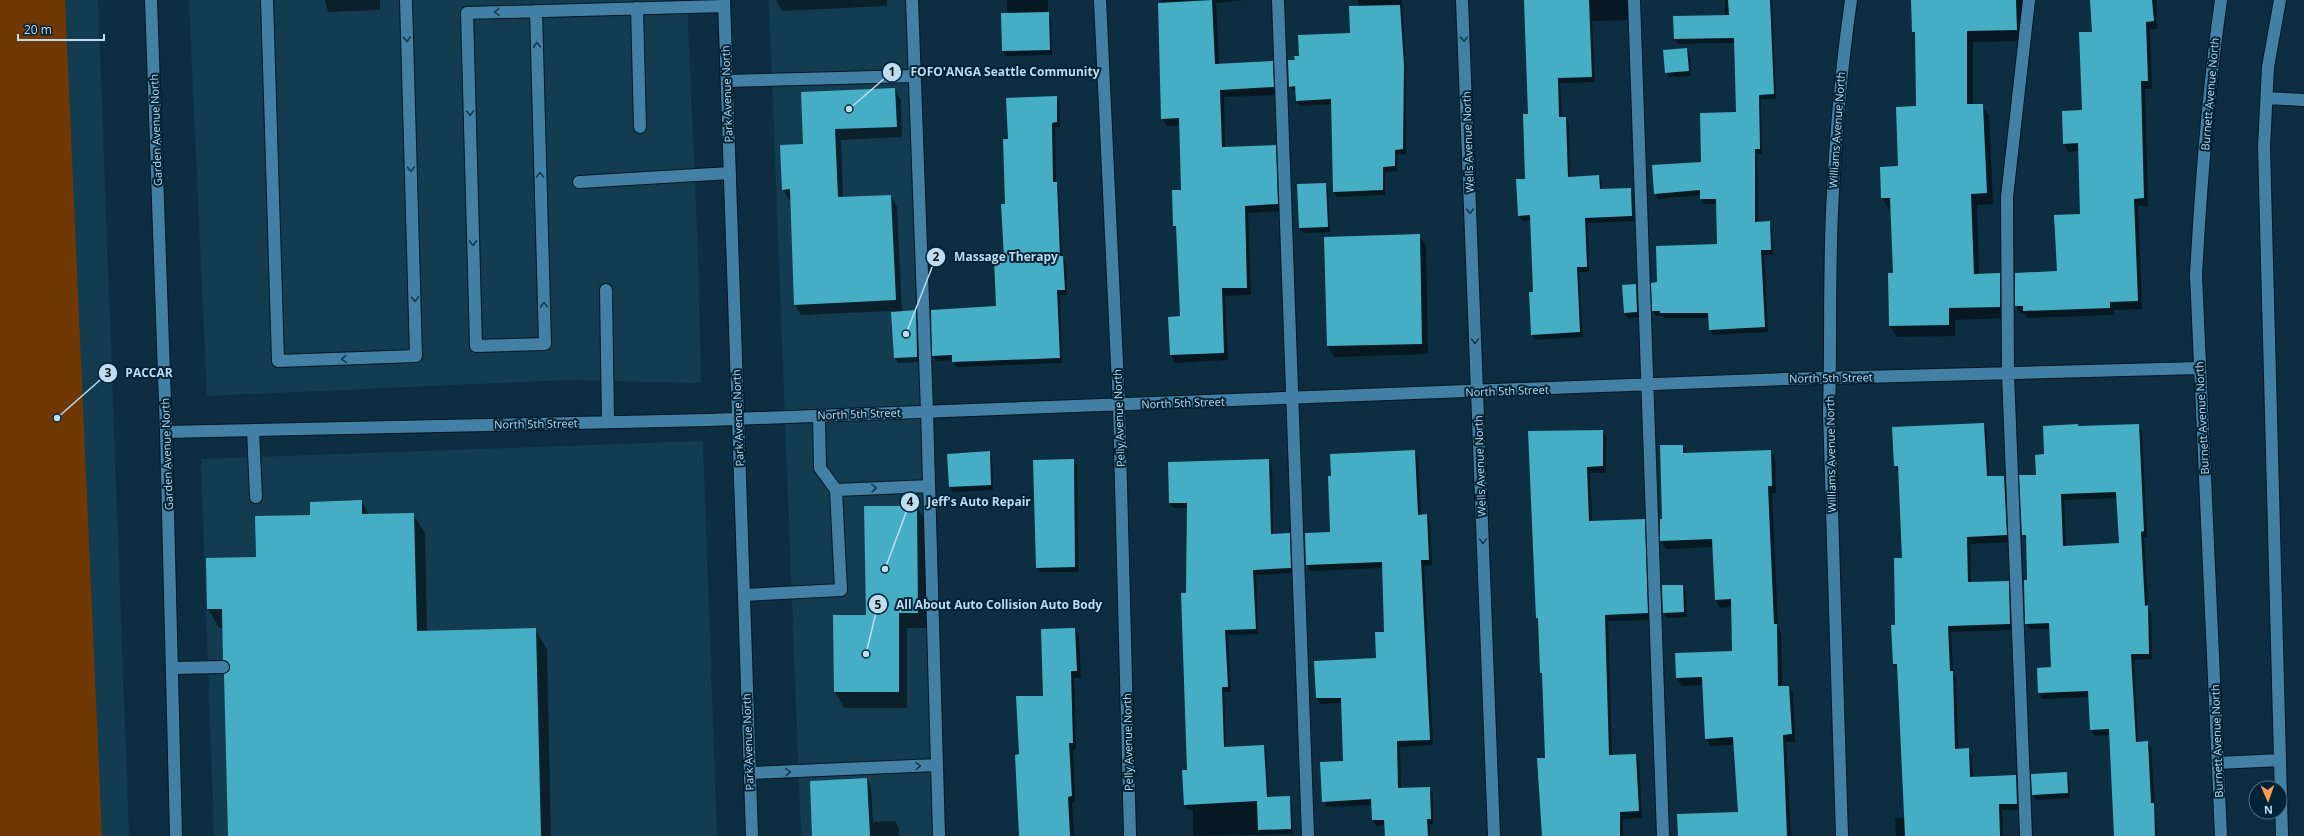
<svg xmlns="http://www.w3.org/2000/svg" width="2304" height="836" viewBox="0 0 2304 836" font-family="'Open Sans',sans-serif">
<rect width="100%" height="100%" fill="#0c2e40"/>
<!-- built -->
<path fill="#143c50" d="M0,0H98L129,836H0Z
M189,0H687L698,254L701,383L567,380L207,396Z
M769,0H912L939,836H801Z
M703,441L717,836H214L201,459Z"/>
<!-- green -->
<path fill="#6f3805" d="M0,0H65L102,836H0Z"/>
<!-- shadow -->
<path fill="#0007" fill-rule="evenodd" d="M325,0H380V10L328,12Z
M776,0H887V6L782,11Z
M1007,0H1048V13L1051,18L1052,55L1006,56L1003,51L1002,14H1007Z
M1161,0H1245L1216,3L1219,65L1272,62L1277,70V95L1224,97L1225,148L1275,146L1280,154L1282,211L1248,213L1251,295L1225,296L1228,360L1175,363L1171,355L1181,317L1178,232L1174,226L1182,191L1180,125L1167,126L1162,118Z
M1358,0H1402L1406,71V154L1397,155V171L1385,172V195L1337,197L1334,192L1332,104L1300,106L1297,101L1296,91H1293L1290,86L1296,61L1300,57L1351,34L1359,7Z
M1525,0H1629V20L1592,21L1595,82L1560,83L1562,118H1566L1569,123L1570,177L1599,176L1602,181V190L1630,189L1633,194L1634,221L1588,223L1589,272H1579L1583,337L1535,340L1532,335L1534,292L1531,220L1522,221L1519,216L1526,180L1529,114Z
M1725,0H1772L1776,99H1761L1762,154H1757L1758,223L1769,222L1772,228L1773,255H1764L1768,332L1713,335L1710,329L1709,318H1664L1662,316H1656L1653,311L1652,284L1658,283L1718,245L1717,204H1704L1701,195L1658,199L1655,194L1702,163L1737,113L1736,43L1678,44L1675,39L1725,16Z
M1912,0H2022L2023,41L1973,42V105H1982L1989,116L1993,204L1977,205L1979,275L1999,274L2006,285V318L1955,320V336L1897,337L1890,326L1894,274L1891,209H1889L1882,198L1881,168L1899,167L1917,107L1916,38L1913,32Z
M2091,0H2156L2157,29H2150L2152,89H2145L2148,206H2138L2142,309L2114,310V315L2028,318L2026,314H2021L2016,306L2058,272L2081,215L2080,151L2068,152L2064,144L2083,111L2093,33Z
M1687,49L1690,54L1691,76L1669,77L1666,72Z
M895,89L901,100L902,137L841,140L843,198L891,196L897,207L902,312L915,311L918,316L920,362L898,363L895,358L892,311L801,315L795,305L791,200H789L783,189L804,145Z
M1056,97L1059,102L1060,127H1055L1056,183L1059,188L1062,257L1066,262L1067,295H1060L1062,363L956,367L953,360L936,361L933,356L997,307L1005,259L1009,140Z
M1325,184L1328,189L1330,232L1303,233L1300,228L1298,185Z
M1420,236L1426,246L1428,354L1334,357L1328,346L1325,238Z
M1636,285L1639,290L1640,317L1628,318L1625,313Z
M1983,424L1987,430L1989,477H2004L2008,483L2010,542L1970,544L1971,583L2008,582L2012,588L2013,630L1951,632L1953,672L1956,678L1958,750H1968L1972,756L1973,778L2016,776L2019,782L2020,810H2002L2003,836H1896L1895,818H1905L1898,670L1894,664L1903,559L1899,473L1895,466Z
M2138,425L2142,431L2147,537H2144L2148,607L2151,613L2152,659L2134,660L2138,743L2147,742L2151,748L2157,836H2115L2110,735L2095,736L2091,730L2090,697L2042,699L2039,693L2052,668L2050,629H2030L2026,623L2027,541L2023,534L2037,476L2045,455ZM2118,498L2120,544L2066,546L2064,500Z
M1602,431L1606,437V473H1590L1592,522L1644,520L1648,527L1651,620L1608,621L1612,756L1635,755L1639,761L1642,818L1623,819V836H1542L1546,759L1543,677L1541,673L1539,622L1537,618L1529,432Z
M1683,446L1687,453L1770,451L1775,458L1776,493H1772L1778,628L1781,633L1782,687H1789L1793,694L1795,742H1786L1791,836H1679L1739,813L1735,745L1711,746L1706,738L1704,685L1682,686L1677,678L1733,652L1732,607L1720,608L1716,600L1714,547L1666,549L1661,541V520H1663Z
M1414,451L1418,457L1421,516L1427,515L1430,521L1432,565L1424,566L1433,745L1400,747L1401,789L1429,788L1433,794V824L1430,825V836H1386L1385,825L1376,826L1373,820L1372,805L1327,807L1323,801L1344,762L1342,703L1320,704L1317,698L1315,662L1377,659L1385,633L1383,568L1310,571L1307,565L1306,534L1331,533Z
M989,452L992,457L993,490L953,492L950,487L948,454Z
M1074,460L1077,465L1078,572H1040L1037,567Z
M1269,460L1272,466L1273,535L1289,534L1292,539L1293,573L1256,575L1258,634L1228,635L1231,692H1224L1226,748L1263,746L1266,751L1269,798L1289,797L1292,802L1293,834L1193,836V810H1188L1185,805L1188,770V508H1173L1170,503L1169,463Z
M362,501L369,515L413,514L425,533L427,632L535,629L547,649L551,836H229L230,670L224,659L223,628H219L208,609L257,558L311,516Z
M917,507L926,523L927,628H907V708H844L835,692L834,616H867Z
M1683,586L1686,591L1687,617L1667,618L1664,613Z
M1075,629L1079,636L1081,678H1074L1076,750H1073L1075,803H1072L1074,836H1019L1016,756L1020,755Z
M2066,773L2069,779L2070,798L2036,800L2033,795L2032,775Z
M867,779L871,787L873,822L895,821L899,829V836H813Z"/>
<!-- building -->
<path fill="#45adc4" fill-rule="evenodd" d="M1212,0L1215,64L1273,61L1274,87L1220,90L1222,147L1276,145L1278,204L1245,206L1247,288H1222L1224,353L1170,355L1168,317L1180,316L1176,226H1173L1172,190H1181L1179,118L1161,119L1158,3Z
M1524,0H1589L1592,77L1558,78L1559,117H1566L1568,177L1599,175L1600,189L1631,188L1632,216L1585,218L1587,267H1577L1580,332L1531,335L1529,292H1533L1530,215L1518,216L1516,179H1525L1523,114H1528Z
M1728,0H1770L1774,94L1759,95L1760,149H1755V222L1770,221L1771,250H1761L1765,327L1709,330L1708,313H1660V311H1652L1651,283L1657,282L1656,246L1717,244L1716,199H1700V190L1654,194L1652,165L1701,162L1700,113L1736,112L1734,38L1674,39L1673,16L1729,15Z
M1911,0H2016L2017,30L1967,31V104H1983L1987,193L1971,194L1974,274L2000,273V307L1949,308V325L1889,326L1888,273H1893L1890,198H1881L1880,167L1898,166L1896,107L1916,106L1915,32H1912Z
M2090,0H2152L2154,21L2146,22L2148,81H2141L2144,198L2134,199L2138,301L2110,302V308L2023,311V306H2015V273L2057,271L2054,215L2080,214L2078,143L2063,144L2062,111L2082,110L2079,32H2092Z
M1400,5L1404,65L1403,149L1395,150V166L1383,167V190L1333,192L1331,99L1296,101L1295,86L1289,87L1288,60H1295L1294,56H1299L1298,35L1350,33L1349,6Z
M1049,12L1050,50L1002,51L1001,13Z
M1687,48L1689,71L1665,73L1663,50Z
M895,88L897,127L835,129L838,197L891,195L896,300L794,305L790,189L782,190L780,145L803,144L801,92Z
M1057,96V122L1052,123L1053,182H1057L1060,256H1063L1065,290H1057L1060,358L952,362V355L932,356L931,310L996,306L994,259L1004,258L1001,204H1005L1003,139H1008L1006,98Z
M1326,183L1328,227L1299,228L1297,184Z
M1420,234L1422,344L1327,346L1324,237Z
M1636,284L1637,312L1624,313L1622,285Z
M916,310L917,357L894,358L891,312Z
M1984,423L1987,476H2004L2007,535L1967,537L1968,582L2009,581L2010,624L1948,626L1950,671H1953L1955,749L1969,748L1970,777L2016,775L2017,804H1999L2000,836H1905L1897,664H1893L1891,625H1895L1894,558H1902L1898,466H1894L1892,427Z
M2078,424V426L2139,424L2144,531L2141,532L2145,606L2148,605L2149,654H2131L2136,742L2148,741L2151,803H2154L2155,836H2114L2109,729L2090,730L2088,691L2038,693L2037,668L2051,667L2049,623L2025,624L2024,580H2027L2026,535H2022L2019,475H2036L2035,455L2044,454L2043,426ZM2116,492L2119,543L2063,546L2061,494Z
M1603,430V466L1587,467L1589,521L1645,519L1648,613L1605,615L1609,755L1636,754L1639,811L1620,812V836H1542L1537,758H1545L1542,673H1540L1538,618H1536L1528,431Z
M1660,445H1683V453L1771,450L1772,486H1768L1774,624H1777L1778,686H1789L1792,734L1783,735L1787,836H1678L1677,814L1738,812L1733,737L1705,739L1702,677L1676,678L1675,653L1732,651L1731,599L1715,600L1712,539L1660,541V519H1662Z
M1415,450L1418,515L1427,514L1429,560H1421L1430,740L1397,741L1398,788L1430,787L1431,819H1427L1428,836H1385L1384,820H1372L1371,799L1322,802L1320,762L1343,761L1341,698H1316L1314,661L1376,658L1375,632H1384L1382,562L1306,565L1305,533L1330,532L1328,476H1331L1330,454Z
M990,451L991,485L949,487L947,454Z
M1074,459L1075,567L1036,568L1033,460Z
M1269,459L1271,534L1290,533L1291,568L1253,570L1256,629L1225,630L1228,687H1222L1224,747L1264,745L1267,797L1290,796L1291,829L1258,830L1257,801L1184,805L1182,770H1187L1181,593H1186L1187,503H1169L1168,462Z
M362,500V514L414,513L417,631L536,628L541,836H228L224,674L229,671L230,666L227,661L223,660L222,609H207L206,558L256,557L255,516L310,515V502Z
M864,506H917L918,613H899V692H834L833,615H866Z
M1662,585H1683L1684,612L1663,613Z
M1075,628L1077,671H1071L1073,743H1069L1072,796L1068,797L1070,836H1019L1015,755L1019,754L1016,696H1043L1041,629Z
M2067,772L2068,793L2032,795L2031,774Z
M867,778L870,836H812L810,781Z"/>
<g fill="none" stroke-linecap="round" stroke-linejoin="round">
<!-- minor casing -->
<g stroke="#031520" stroke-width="14">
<path id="minor" d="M151,0L166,432L176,836
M267,0L278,361L416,356L406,0
M724,0L752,836
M912,0L927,412L939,836
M1100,0L1119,406L1130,836
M1278,0L1308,836
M1462,0L1494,836
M1634,0L1663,836
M2280,0L2268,67L2264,147L2282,836
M637,8L640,127
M536,11L545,344L476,346L467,13L724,6
M727,81L914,76
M2267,98L2304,100
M579,182L730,173
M606,290L608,422
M253,430L256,497
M166,432L708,420L1785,379L2200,368
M836,490L929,486
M744,595L841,590L836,490L820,468L819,416
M172,668L223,667
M2218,763L2280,760
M750,773L937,765
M1842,836L1829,412C1831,345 1829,278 1832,212C1835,141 1841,70 1851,0
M2026,836L2008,374L2007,197L2029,0
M2221,836L2196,275C2201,183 2208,91 2221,0"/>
</g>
<!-- minor -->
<use href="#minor" stroke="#4281a5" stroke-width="12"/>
</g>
<!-- one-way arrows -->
<defs><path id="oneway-chevron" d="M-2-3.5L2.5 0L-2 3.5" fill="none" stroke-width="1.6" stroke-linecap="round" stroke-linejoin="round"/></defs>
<g stroke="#123b52">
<use href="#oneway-chevron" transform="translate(497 12) rotate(178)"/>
<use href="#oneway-chevron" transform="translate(407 39) rotate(88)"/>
<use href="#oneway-chevron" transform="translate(1464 39) rotate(88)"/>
<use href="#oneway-chevron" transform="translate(537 45) rotate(-91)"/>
<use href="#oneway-chevron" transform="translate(470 113) rotate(89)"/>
<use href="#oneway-chevron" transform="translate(411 169) rotate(88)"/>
<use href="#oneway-chevron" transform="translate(540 175) rotate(-91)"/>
<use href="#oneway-chevron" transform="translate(1470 211) rotate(88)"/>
<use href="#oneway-chevron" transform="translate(473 243) rotate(89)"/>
<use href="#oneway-chevron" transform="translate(415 299) rotate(88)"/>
<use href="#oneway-chevron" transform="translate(544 305) rotate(-91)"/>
<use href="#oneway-chevron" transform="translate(1475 341) rotate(88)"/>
<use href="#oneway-chevron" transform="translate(344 359) rotate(178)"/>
<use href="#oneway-chevron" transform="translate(874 488) rotate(-3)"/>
<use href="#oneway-chevron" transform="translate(1483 541) rotate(88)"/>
<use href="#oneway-chevron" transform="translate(918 766) rotate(-3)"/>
<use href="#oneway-chevron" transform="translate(788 772) rotate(-3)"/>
</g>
<g text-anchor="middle" stroke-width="4" stroke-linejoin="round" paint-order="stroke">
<!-- street labels -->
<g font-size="11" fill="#beddf0" stroke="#022436">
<text transform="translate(727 94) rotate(-92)" y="4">Park Avenue North</text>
<text transform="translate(2210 94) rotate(-85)" y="4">Burnett Avenue North</text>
<text transform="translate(156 130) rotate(-92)" y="4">Garden Avenue North</text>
<text transform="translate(1837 130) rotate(-86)" y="4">Williams Avenue North</text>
<text transform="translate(1468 142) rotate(-92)" y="4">Wells Avenue North</text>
<text transform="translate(1831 378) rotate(-1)" y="4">North 5th Street</text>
<text transform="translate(1507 391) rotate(-2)" y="4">North 5th Street</text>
<text transform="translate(1183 403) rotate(-2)" y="4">North 5th Street</text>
<text transform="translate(859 414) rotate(-2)" y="4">North 5th Street</text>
<text transform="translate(738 418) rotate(-92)" y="4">Park Avenue North</text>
<text transform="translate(1119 418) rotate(-92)" y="4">Pelly Avenue North</text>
<text transform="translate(2202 418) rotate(-93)" y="4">Burnett Avenue North</text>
<text transform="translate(536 424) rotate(-1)" y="4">North 5th Street</text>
<text transform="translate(167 454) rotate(-92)" y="4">Garden Avenue North</text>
<text transform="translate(1831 454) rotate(-91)" y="4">Williams Avenue North</text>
<text transform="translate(1480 466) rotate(-92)" y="4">Wells Avenue North</text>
<text transform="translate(2217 741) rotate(-92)" y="4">Burnett Avenue North</text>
<text transform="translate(748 742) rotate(-92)" y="4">Park Avenue North</text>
<text transform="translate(1128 742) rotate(-91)" y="4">Pelly Avenue North</text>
</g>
</g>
<!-- callouts -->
<path fill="none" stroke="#beddf0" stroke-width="1.5" d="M849 109L892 72M906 334L936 257M57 418L108 373M885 569L910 502M866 654L878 604"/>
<g fill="#beddf0" stroke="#022436" stroke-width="1.5">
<circle cx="849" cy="109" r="4"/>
<circle cx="906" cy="334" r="4"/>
<circle cx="57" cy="418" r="4"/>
<circle cx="885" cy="569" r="4"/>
<circle cx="866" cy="654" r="4"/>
<circle cx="892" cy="72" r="10"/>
<circle cx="936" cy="257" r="10"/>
<circle cx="108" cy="373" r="10"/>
<circle cx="910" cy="502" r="10"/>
<circle cx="878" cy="604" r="10"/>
</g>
<g font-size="12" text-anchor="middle" font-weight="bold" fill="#111">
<text x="892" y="76">1</text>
<text x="936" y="261">2</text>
<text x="108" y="377">3</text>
<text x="910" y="506">4</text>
<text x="878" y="609">5</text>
</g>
<g font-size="12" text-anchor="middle" font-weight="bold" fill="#beddf0" stroke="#022436" stroke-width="4" stroke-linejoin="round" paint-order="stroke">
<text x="1005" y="76">FOFO'ANGA Seattle Community</text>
<text x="1006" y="261">Massage Therapy</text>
<text x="149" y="377">PACCAR</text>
<text x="979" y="506">Jeff's Auto Repair</text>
<text x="999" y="609">All About Auto Collision Auto Body</text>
</g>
<!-- north arrow -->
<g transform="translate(2268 800) rotate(178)"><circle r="19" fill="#022436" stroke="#4d6e80"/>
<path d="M0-3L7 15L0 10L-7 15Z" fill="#fd9d54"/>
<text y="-6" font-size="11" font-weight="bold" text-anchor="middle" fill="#beddf0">N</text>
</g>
<!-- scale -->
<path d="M18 34v6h86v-6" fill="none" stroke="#beddf0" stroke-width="2"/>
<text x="24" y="34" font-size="12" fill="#beddf0" stroke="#022436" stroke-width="3" paint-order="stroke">20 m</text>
</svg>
